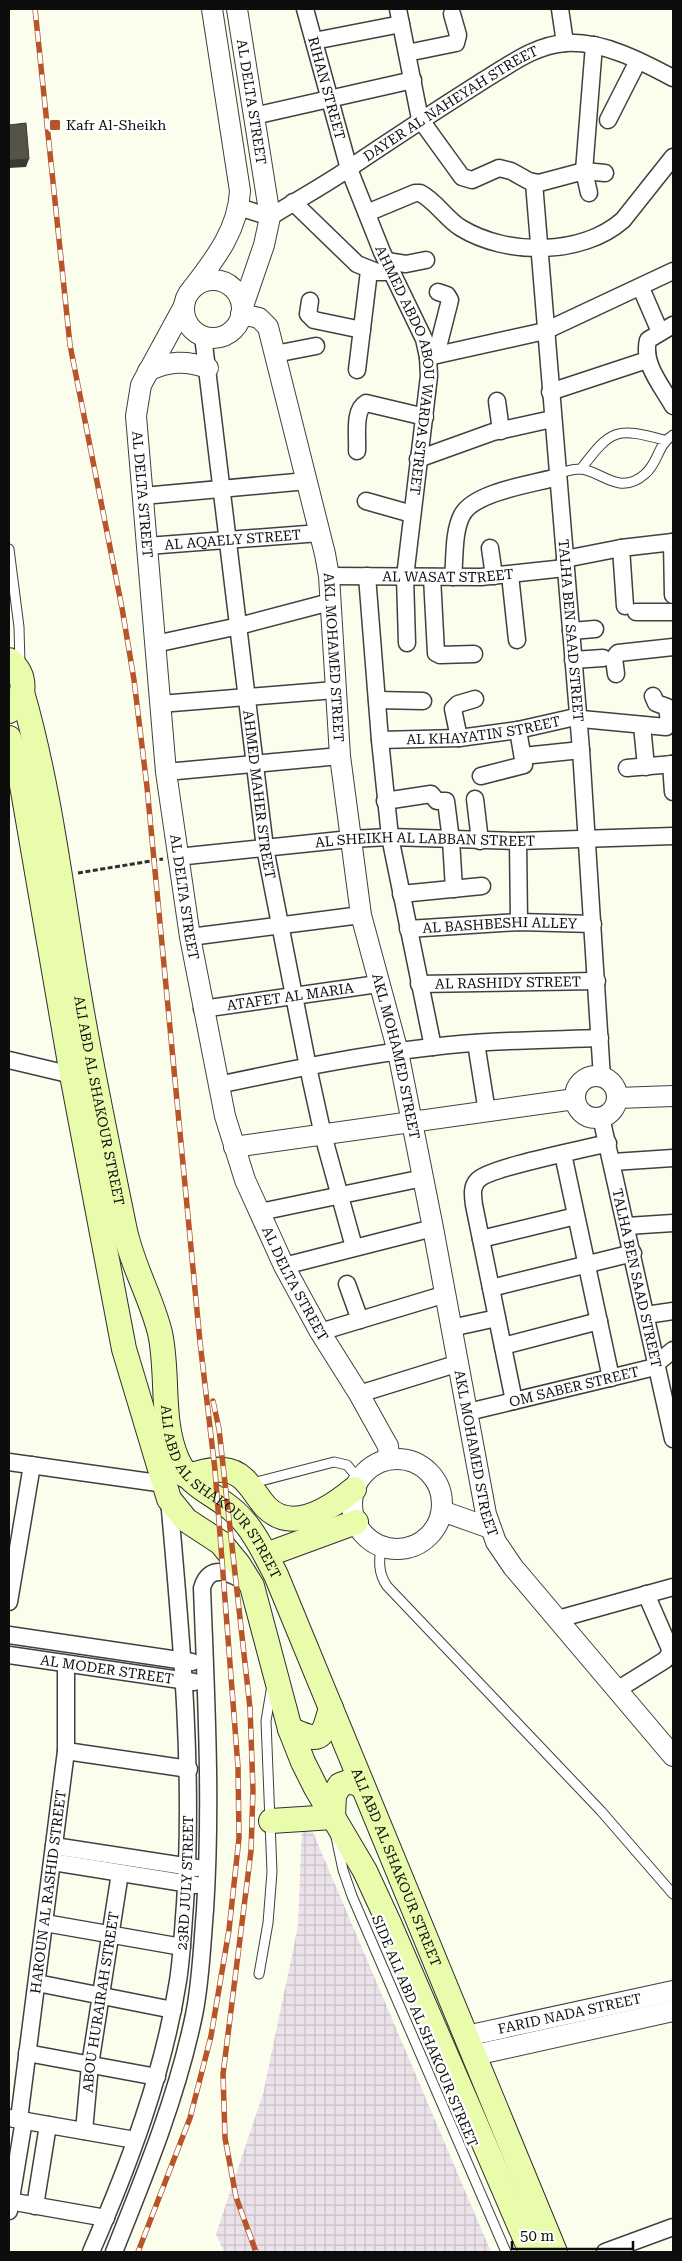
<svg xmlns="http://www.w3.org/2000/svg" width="682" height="2261" viewBox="0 0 682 2261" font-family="'Roboto Serif',serif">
<defs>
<pattern id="industrial-grid" width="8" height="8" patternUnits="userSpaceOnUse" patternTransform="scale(1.25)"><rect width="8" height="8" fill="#ebe1e9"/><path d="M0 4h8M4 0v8" fill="none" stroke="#c8c0c7"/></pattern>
</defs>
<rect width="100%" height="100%" fill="#fcfeed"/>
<!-- industrial -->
<path fill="url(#industrial-grid)" d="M302,1827L312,1830L491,2252H224L216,2234L263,2094L298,1926Z"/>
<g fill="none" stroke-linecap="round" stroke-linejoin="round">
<!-- service casing -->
<g stroke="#404040" stroke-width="11">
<path id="service" d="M581,469C611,429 616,427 664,440
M557,473C564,472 573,469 580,469C601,470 619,497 645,474C659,462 657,445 673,435
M9,549L19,627L20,665
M249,1484L334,1462L347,1465L359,1479
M381,1546C379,1561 378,1573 387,1586L601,1811L673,1894
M336,1837L343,1870L352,1896L506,2252
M259,1974L268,1923L272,1872L266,1721L272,1685"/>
</g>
<!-- minor casing -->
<g stroke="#404040" stroke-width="19">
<g id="minor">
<path id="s1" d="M305,9L349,169L382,252L424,339L428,357L429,376L405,577L407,643"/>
<path d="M398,9L420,119L462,177L472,180L499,168L511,171L529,181L539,183L584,171L605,173"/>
<path d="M560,9L565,43"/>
<path d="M314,41L401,24"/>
<path d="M407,53L456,43L458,35L452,14"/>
<path d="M254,116L413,80"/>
<path d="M608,120L638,61"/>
<path id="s2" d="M534,183L581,750L602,1078"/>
<path d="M589,193L584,171L594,45"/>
<path d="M293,202L357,264L377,272H392"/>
<path id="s3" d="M239,207L270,217C297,200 325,185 351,167C394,138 437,110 481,82C508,66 534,45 566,43C603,41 641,61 673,78"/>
<path d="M367,213L415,193H420C436,201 446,219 461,228C507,256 582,256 623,220L673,157"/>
<path d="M387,261L406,264L426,260"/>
<path d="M641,288L660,332"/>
<path d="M310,301L308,314L314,320L362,330"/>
<path d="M673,325L648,340C642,364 662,386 673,406"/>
<path id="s4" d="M203,336L265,848L308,1067L323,1135L354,1247"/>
<path d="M275,354L316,346"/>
<path d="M436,355L450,300L447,295L438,292"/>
<path d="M428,357L545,331L673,271"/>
<path d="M357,370L369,271"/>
<path d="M550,392L647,360"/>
<path d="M497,401L501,431"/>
<path d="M357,451C358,437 353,410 366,403L425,417"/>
<path d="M418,459L493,432L552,419"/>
<path d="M143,496L307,481"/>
<path d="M366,501L412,514"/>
<path d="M672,542L673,595"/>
<path id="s5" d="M147,546L320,533"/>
<path d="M490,548L494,576"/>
<path d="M621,548L625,606"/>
<path d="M565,559L621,548L673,542"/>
<path d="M510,575L517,640"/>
<path id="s6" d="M329,576L481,577L565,568"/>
<path d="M367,576L380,740L390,837L433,1047"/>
<path d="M432,577L436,653L440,655L474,654"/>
<path d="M453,577C455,559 453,532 462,515C474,492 532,484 558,477"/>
<path d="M636,612H673"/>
<path d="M571,631L595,629"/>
<path d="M155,644L239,626L330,602"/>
<path d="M573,660L603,658"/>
<path d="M616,674L614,658L618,653L673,647"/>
<path d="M377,700L423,701"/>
<path d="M160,704L335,690"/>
<path d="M642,725L646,767"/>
<path d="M459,738L453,709L458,704L475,699"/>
<path id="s7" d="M380,740L459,738L518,730L571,718L666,727L669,722L667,707L656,703L653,696"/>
<path d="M523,756L581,750"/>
<path d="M671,764L673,792"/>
<path d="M627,768L673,764"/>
<path d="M166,772L340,756"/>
<path d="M481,776L524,765L518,730"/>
<path d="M475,799L480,841"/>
<path d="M385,801L431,794L437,801H446L451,840L454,889"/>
<path d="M518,841L519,922"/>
<path id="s8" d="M177,857L350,839L390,837L518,841L673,836"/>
<path d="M401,894L482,886"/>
<path id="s9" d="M408,929L519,922L593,924"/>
<path d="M190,937L361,915"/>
<path id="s10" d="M419,984L597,981"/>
<path id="s11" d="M202,1009L378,984"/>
<path d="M476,1043L487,1112"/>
<path d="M9,1060L72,1075"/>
<path d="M218,1085C289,1070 360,1055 432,1047C488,1040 544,1040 600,1038"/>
<path id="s12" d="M601,1117L673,1439"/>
<path d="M563,1154L611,1378"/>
<path d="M613,1162L673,1158"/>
<path d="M260,1212L423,1178"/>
<path d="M627,1226L673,1223"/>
<path d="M481,1239L576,1216"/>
<path d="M284,1266L433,1228"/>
<path d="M347,1284L360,1320"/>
<path d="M491,1288L633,1253"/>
<path d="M646,1315L673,1311"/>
<path d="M451,1328L497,1318"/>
<path d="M320,1332L446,1294"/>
<path d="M503,1346L599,1321"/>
<path d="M359,1394L459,1363"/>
<path d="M514,1401L474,1205C473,1196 471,1187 478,1180C490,1167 586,1149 608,1143"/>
<path id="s13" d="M468,1412L651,1368L673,1350"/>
<path d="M9,1462L165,1484"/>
<path d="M9,1602L32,1465"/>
<path d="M558,1619L673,1587"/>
<path d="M9,1635L192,1662"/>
<path id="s14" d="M9,1655L194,1682"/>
<path d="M617,1690L665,1660L669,1655L670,1649L646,1594"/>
<path d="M66,1751L189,1769"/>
<path d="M54,1846L197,1868"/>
<path d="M53,1862L196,1885"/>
<path d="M45,1923L182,1947"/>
<path d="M37,1983L173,2010"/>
<path d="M27,2053L157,2077"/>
<path d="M9,2118L135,2140"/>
<path id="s15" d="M19,2119L66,1751V1664"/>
<path id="s16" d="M84,2131L90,2065L120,1873"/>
<path d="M9,2201L106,2218"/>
<path d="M35,2206L48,2125"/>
<path d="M9,2211L24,2120"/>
<path id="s17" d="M91,2252C129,2165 163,2075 178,1981C182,1955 183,1929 185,1904C194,1768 181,1634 169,1499"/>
<path d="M114,2252C145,2175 177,2097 194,2015C201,1981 202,1945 205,1910C212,1802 206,1695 202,1588C210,1560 234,1575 251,1585"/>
<path d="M605,2252L673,2227"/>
</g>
</g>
<!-- tertiary casing -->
<g stroke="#404040" stroke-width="22">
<g id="tertiary">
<path id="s18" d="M237,9L270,217L264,245L242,309"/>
<circle cx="213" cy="309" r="29"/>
<path d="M192,289C215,259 238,230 240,191L212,9"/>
<path id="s19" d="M184,306L141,385L136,416L166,772L190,937L225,1116L245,1180L284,1266L320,1332L359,1394L384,1439L388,1446L389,1459"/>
<path id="s20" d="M241,314L259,318L268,327L325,554L329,576L340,756L361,915L398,1052L433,1228L486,1514L496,1542L513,1567L673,1756"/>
<path d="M148,371C168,361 186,360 208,368"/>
<circle cx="596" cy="1097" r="21"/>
<path d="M617,1098L673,1096"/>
<path d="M234,1147L575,1099"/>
<circle cx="397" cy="1504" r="45"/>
<path d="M442,1511L490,1528"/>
<path id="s21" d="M466,2036L673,1991"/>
<path d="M475,2055L673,2011"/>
</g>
</g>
<!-- secondary casing -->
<g stroke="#2f2f2f" stroke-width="26">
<g id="secondary">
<path d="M9,660C26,674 28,697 9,711"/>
<path id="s22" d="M22,692C50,789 61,890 78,989C91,1068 108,1147 124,1226C131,1264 151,1296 160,1333C169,1374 160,1420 177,1459C190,1488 213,1492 235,1512C253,1528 265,1554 276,1575L555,2252"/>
<path d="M9,738L18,762L72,1075L124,1349L169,1499L186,1520L221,1543L239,1565L252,1586L290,1729L303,1762L316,1788L365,1871L389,1923L531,2252"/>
<path d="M186,1476C197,1474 212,1468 224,1470C246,1472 253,1493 266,1507C292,1534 331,1508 354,1489"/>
<path d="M266,1555L356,1522"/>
<path d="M290,1729C322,1744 322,1739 331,1708"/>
<path d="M271,1821L333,1817L334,1795L340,1785L351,1781L362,1786"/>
</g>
</g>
<!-- path -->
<path stroke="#2f2f2f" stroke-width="3" stroke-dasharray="5 2.5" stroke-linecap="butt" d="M78,873L163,859"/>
<!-- service -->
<use href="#service" stroke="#fff" stroke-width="9"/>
<!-- minor -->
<use href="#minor" stroke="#fff" stroke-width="16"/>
<!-- tertiary -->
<use href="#tertiary" stroke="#fff" stroke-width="20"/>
<!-- secondary -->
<use href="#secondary" stroke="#e9fcab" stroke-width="24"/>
<!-- rail casing -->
<g stroke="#b8542a" stroke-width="5.5">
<path id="rail" d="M35,9L70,345L122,608L134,680L147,787L200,1342L215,1470L238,1767L239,1838L229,1930L211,2036L190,2118L138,2252
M213,1401L219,1429L250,1708L253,1790L251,1851L223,2074L225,2138L236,2197L256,2252"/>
</g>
<!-- rail -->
<use href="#rail" stroke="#fff" stroke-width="4" stroke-dasharray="11" stroke-linecap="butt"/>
</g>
<!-- shaded-wall -->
<path fill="#3c3934" d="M29,159L26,167L9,168V160Z"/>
<!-- building -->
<path fill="#55524a" stroke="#3c3934" d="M26,123L29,159L9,160V125Z"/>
<!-- markers -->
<rect fill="#b8542a" stroke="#fff" stroke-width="2" x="49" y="119" width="12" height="12" rx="2.5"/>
<g text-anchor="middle" stroke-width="5" stroke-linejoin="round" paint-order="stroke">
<!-- street labels -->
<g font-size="14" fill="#0d0d0d" stroke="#fff">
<text dy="5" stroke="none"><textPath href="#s1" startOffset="82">RIHAN STREET</textPath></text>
<text dy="5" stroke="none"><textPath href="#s18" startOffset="94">AL DELTA STREET</textPath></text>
<text dy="5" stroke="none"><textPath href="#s3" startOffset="246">DAYER AL NAHEYAH STREET</textPath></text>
<text dy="5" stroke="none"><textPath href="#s1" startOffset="379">AHMED ABDO ABOU WARDA STREET</textPath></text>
<text dy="5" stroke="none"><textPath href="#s19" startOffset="200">AL DELTA STREET</textPath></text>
<text dy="5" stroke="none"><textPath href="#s5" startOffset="86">AL AQAELY STREET</textPath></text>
<text dy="5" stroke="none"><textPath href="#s6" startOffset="119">AL WASAT STREET</textPath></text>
<text dy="5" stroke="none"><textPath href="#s2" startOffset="449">TALHA BEN SAAD STREET</textPath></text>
<text dy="5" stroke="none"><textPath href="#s20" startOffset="369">AKL MOHAMED STREET</textPath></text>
<text dy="5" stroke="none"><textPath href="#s7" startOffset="104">AL KHAYATIN STREET</textPath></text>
<text dy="5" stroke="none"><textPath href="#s4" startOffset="462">AHMED MAHER STREET</textPath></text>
<text dy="5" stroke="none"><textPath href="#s8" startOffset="249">AL SHEIKH AL LABBAN STREET</textPath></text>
<text dy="5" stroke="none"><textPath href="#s19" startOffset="605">AL DELTA STREET</textPath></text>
<text dy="5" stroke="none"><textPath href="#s9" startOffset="92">AL BASHBESHI ALLEY</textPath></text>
<text dy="5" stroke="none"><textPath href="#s10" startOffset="89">AL RASHIDY STREET</textPath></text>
<text dy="5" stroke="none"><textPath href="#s11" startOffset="89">ATAFET AL MARIA</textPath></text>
<text dy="5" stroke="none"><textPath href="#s20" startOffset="774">AKL MOHAMED STREET</textPath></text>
<text dy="5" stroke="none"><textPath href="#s22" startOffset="416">ALI ABD AL SHAKOUR STREET</textPath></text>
<text dy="5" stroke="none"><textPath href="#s12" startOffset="165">TALHA BEN SAAD STREET</textPath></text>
<text dy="5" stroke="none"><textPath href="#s19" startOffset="1010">AL DELTA STREET</textPath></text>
<text dy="5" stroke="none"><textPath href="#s13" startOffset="109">OM SABER STREET</textPath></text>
<text dy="5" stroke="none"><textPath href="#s20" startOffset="1179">AKL MOHAMED STREET</textPath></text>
<text dy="5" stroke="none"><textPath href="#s22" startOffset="836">ALI ABD AL SHAKOUR STREET</textPath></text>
<text dy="5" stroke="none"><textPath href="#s14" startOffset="99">AL MODER STREET</textPath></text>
<text dy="5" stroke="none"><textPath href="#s22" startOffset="1256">ALI ABD AL SHAKOUR STREET</textPath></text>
<text dy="5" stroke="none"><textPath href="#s17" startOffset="384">23RD JULY STREET</textPath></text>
<text dy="5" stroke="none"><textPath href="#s15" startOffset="229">HAROUN AL RASHID STREET</textPath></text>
<text dy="5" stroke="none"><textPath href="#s16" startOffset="130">ABOU HURAIRAH STREET</textPath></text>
<text dy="5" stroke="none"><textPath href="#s21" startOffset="106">FARID NADA STREET</textPath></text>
<text transform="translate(425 2031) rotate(67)" y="5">SIDE ALI ABD AL SHAKOUR STREET</text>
</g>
<!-- poi labels -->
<g font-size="14" fill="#0d0d0d" stroke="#fff" text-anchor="start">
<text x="66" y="130">Kafr Al-Sheikh</text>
</g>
</g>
<!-- border -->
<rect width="682" height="2261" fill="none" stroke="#0d0d0d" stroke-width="20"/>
<!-- scale -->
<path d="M512 2241v8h121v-8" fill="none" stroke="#0d0d0d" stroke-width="2.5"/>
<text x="520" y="2241" font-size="15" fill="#0d0d0d" stroke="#ffffff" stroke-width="4" paint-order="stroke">50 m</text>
</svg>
